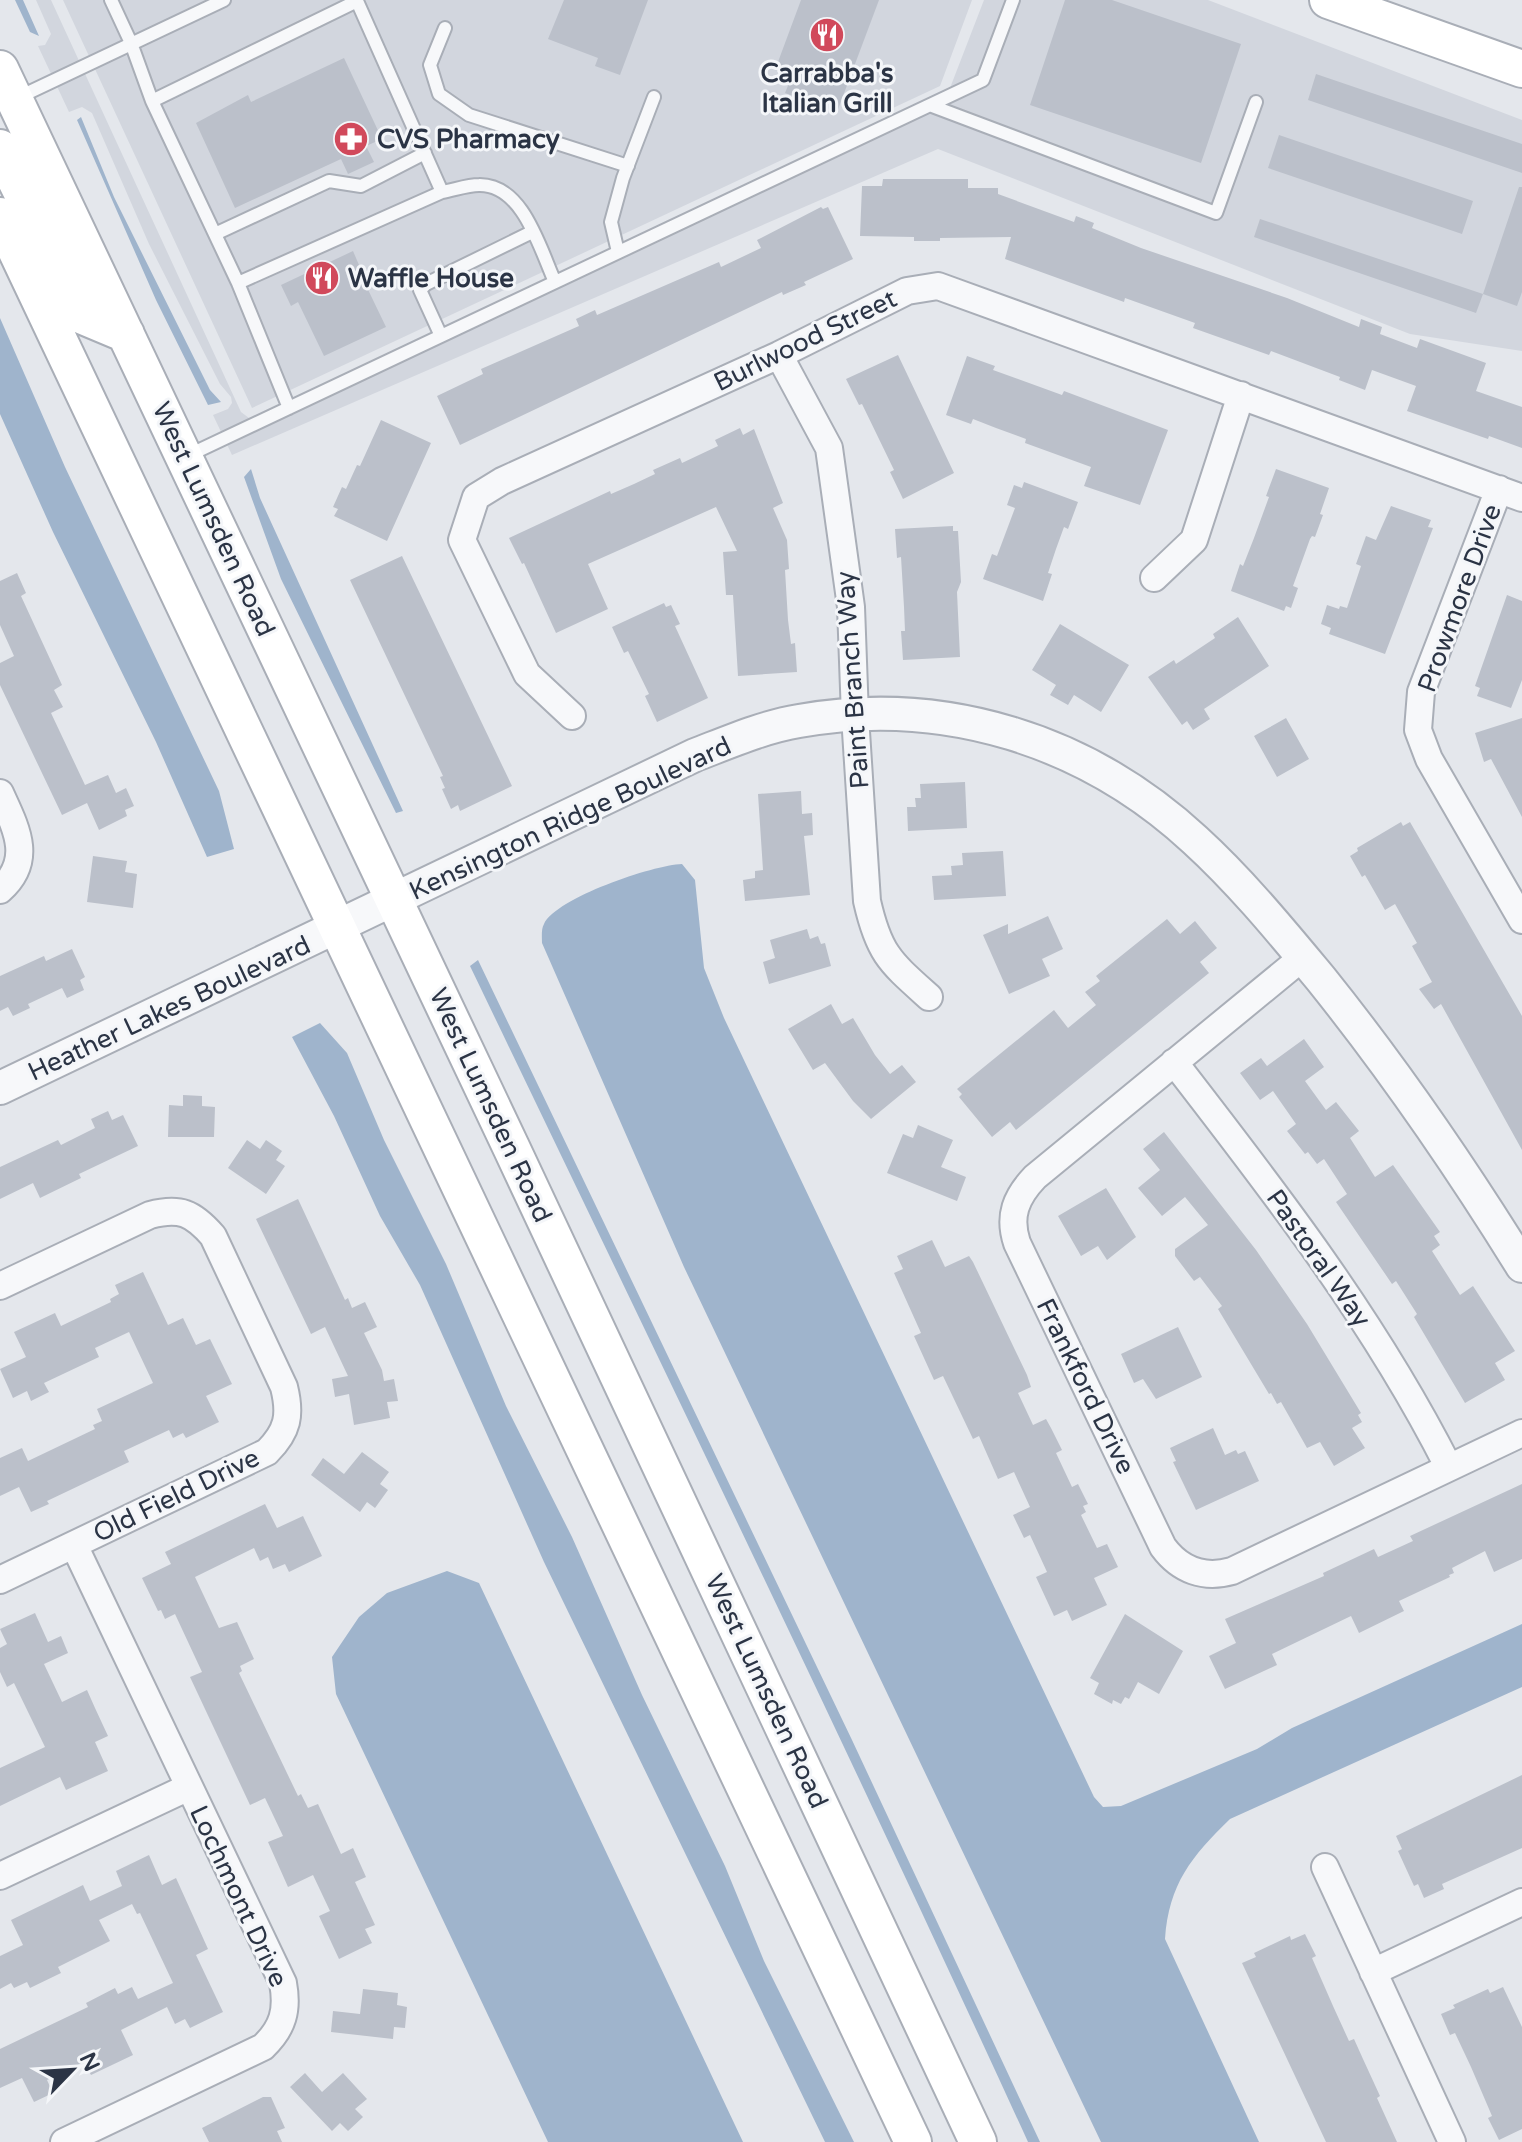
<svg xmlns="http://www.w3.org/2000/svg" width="1522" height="2142" viewBox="0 0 1522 2142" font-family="'Varela Round',sans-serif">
<rect width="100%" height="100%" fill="#e4e7ec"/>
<!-- built -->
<path fill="#d2d6de" d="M36,0H51L241,412L249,418L256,417L944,95L950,88L984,0H1208L1522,120V351L1410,334L938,149L232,455L213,415L228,409L232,403L231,397L220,384L149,244L92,113L82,107L69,112L38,46L45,45L51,34Z
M63,0H972L940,86L252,408Z"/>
<!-- water -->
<path fill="#9fb4cc" d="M15,0H23L39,36L30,32Z
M81,117L114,197L210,390L221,402L208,405L156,300L77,120Z
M0,318L65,467L219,791L234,849L207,857L156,742L53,532L0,414Z
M251,469L260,498L403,811L396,813L281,579L244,477Z
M682,864L695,880L704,968L724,1018L1094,1797L1103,1807L1121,1806L1257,1749L1292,1728L1522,1624V1687L1230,1819C1191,1857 1169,1884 1165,1939L1259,2142H1101L684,1267L542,943C542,938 541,929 544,924C556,898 653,865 682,864Z
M478,960L852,1740L1040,2142H1028C847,1747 658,1357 470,966Z
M320,1023L347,1053L384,1140L446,1264L506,1406L572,1537L642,1695L725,1866L764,1961L854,2142H825L544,1562L420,1285L380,1216L334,1116L292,1037Z
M447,1571L479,1583L743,2142H548L336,1694L332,1657L359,1617L387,1593Z"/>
<!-- building -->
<path fill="#bbc0ca" d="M564,0H648L620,75L595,66L598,58L548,39Z
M801,0H879L837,112L785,93L792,76L775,70Z
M1065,0H1112L1241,44L1201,163L1030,105Z
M344,58L382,139L366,146L374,162L348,174L341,159L235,208L196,123L248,95L251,102Z
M1316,74L1522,144V173L1308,100Z
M1279,135L1473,201L1462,234L1268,168Z
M883,179H968V188H998V194L1074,222L1076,216L1094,223L1092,228L1141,248L1287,298L1359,327L1361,319L1382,327L1380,334L1417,348L1420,339L1486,363L1476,391L1522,407V448L1489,436L1488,439L1407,411L1416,386L1372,370L1365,390L1339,380L1340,377L1271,351L1269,355L1193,328L1195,323L1125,298L1124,302L1005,259L1011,237L940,238V241H914V237L860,236L862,186H882Z
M1519,187H1522V292L1517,306L1483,294Z
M821,207L823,209L828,207L853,259L804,282L806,285L783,295L782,292L460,445L437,396L483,374L481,369L579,326L576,319L595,310L597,315L719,262L721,267L761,248L757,240Z
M1260,219L1483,294L1476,313L1254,237Z
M353,251L362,272L360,273L386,327L324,356L298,302L291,306L281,285Z
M898,355L954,473L903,499L890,472L894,470L862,404L859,405L846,379Z
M967,356L995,366L993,370L1062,395L1064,391L1168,430L1140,505L1084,486L1091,467L1025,443L1026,439L996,428L973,419L971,424L946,415Z
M381,420L431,443L387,541L334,516L338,509L333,507L342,487L346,489L357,465L360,466Z
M740,428L743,435L754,429L783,503L773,508L787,540L789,569L785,570L788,620L791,644L795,643L797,672L738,676L733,595H726L723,552L737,551L716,507L588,564L608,609L556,633L524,563L522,564L509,538L610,491L611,494L634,484L655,474L653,470L680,458L682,463L718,446L715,440Z
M1276,469L1329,488L1320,514L1323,515L1315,537L1312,536L1310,539L1293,586L1298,588L1291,608L1286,606L1284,611L1231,591L1240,564L1243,566L1254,538L1269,497L1266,496Z
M1024,482L1078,502L1068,529L1064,527L1056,549L1048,573L1052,574L1043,601L983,579L992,554L997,556L1015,508L1007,505L1014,485L1022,488Z
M1391,506L1431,520L1428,527L1433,528L1385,654L1329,634L1331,628L1321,624L1327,605L1339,609L1340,606L1347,608L1361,566L1356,564L1366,536L1376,540Z
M953,526V531H958L961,582L957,592L960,657L903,660L901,631H905L904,607L901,557L897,558L895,529Z
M402,556L512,786L460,811L458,805L451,809L442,789L445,788L440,777L443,776L350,580Z
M17,573L26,593L21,596L62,685L54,690L63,707L51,713L85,785L108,775L116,793L126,788L134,806L125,810L127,816L99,830L87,803L62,815L0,685V663L14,656L0,625V581Z
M1507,595L1522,601V680L1511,708L1477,696L1480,688L1475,686Z
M664,603L666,607L671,605L680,624L675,626L708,698L657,722L645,696L649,694L628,651L624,653L612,627Z
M1238,617L1269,666L1204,709L1210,719L1193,730L1187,721L1182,725L1148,677L1174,660L1176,664L1215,638L1213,634Z
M1060,624L1129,665L1101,712L1074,695L1068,705L1050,695L1056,685L1032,670Z
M1286,718L1309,759L1277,777L1254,736Z
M1522,718V817L1491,759L1484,762L1475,733Z
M965,782L967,828L908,831L907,807H916L915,798H921L920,784Z
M801,791L802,814L812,813L813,835L804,836L810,895L745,901L743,880L755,878V871L763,870L758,794Z
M1401,822L1403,826L1410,822L1522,1016V1150L1441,1004L1434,1009L1419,989L1432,982L1412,946L1417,943L1395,904L1385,910L1365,875L1362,877L1350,856L1358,851L1357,848Z
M1003,851L1006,896L934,900L932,876L952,875L951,866L963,865L962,853Z
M93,856L127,861L125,872L137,874L133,908L87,902Z
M1048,916L1063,949L1042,959L1050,976L1009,994L983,935L1008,924V934Z
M1167,919L1180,934L1195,921L1217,948L1200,962L1209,973L1016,1130L1010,1122L992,1137L959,1097L962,1094L957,1089L1054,1010L1068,1028L1096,1005L1085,992L1100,981L1096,976Z
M807,929L810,939L818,936L821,944L825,943L831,966L769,984L763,962L775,958L770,940Z
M72,949L85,977L80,980L84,990L67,998L62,988L28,1004L30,1008L13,1016L8,1007L0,1011V976L44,956L46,961Z
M831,1004L842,1024L853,1018L875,1055L890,1074L902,1065L916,1082L871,1119L853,1101L825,1063L813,1070L788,1029Z
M1304,1039L1324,1067L1305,1081L1326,1110L1336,1102L1359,1131L1350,1138L1375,1177L1393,1165L1440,1232L1434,1236L1440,1245L1432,1251L1460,1295L1473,1286L1515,1351L1495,1363L1505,1380L1465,1403L1414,1317L1417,1314L1396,1281L1392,1284L1336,1202L1347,1194L1324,1159L1317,1164L1308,1152L1305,1154L1287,1131L1296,1124L1273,1091L1260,1100L1240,1073L1261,1058L1267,1066Z
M183,1095L202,1096V1106L215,1107L214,1137H168L169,1105L183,1106Z
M108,1111L112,1120L123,1115L138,1146L79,1174L81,1178L40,1198L33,1183L0,1199V1167L58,1140L61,1145L95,1128L91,1119Z
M918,1125L953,1140L941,1167L966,1177L957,1201L887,1173L903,1134L913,1138Z
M1164,1132L1256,1250L1307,1324L1361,1413L1358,1415L1362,1422L1352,1428L1365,1448L1334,1466L1320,1442L1307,1448L1281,1402L1277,1404L1271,1393L1269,1394L1218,1309L1222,1306L1200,1277L1194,1281L1175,1256V1249L1208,1225L1185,1197L1162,1216L1138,1188L1160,1170L1143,1149Z
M247,1140L260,1149L266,1140L282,1151L276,1160L285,1166L266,1194L228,1168Z
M1106,1188L1136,1237L1107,1260L1098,1246L1081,1256L1058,1216Z
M298,1199L345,1300L348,1298L352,1308L365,1302L377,1327L364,1333L382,1370L384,1381L394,1379L398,1401L387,1402L390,1418L354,1425L349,1394L335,1397L332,1379L348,1376L325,1327L311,1334L256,1219Z
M932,1240L945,1267L969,1256L973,1262L1027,1375L1031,1387L1018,1393L1033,1425L1046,1419L1051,1428L1062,1450L1056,1453L1072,1487L1078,1484L1088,1504L1083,1506L1086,1512L1081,1515L1097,1548L1107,1544L1118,1567L1094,1578L1107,1605L1072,1621L1067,1610L1054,1616L1036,1577L1047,1572L1030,1535L1024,1538L1013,1515L1030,1507L1014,1472L998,1479L979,1436L973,1439L943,1376L934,1380L914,1336L921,1333L894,1273L903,1269L897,1256Z
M143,1272L168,1325L183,1318L196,1345L210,1339L232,1384L206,1396L219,1422L186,1438L183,1433L173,1438L169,1430L124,1451L129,1462L47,1501L49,1504L31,1512L19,1487L0,1496V1458L22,1448L28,1461L95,1429L93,1425L102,1421L97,1409L153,1383L129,1332L95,1348L99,1357L44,1383L49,1392L31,1401L27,1391L13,1398L0,1369L26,1357L14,1332L55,1313L61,1326L111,1302L110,1299L119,1294L115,1285Z
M1178,1327L1202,1377L1156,1399L1143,1379L1134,1383L1121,1354Z
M1213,1428L1225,1455L1236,1450L1238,1454L1245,1451L1259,1481L1196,1510L1173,1462L1176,1461L1170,1448Z
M362,1452L389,1472L380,1484L388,1490L375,1508L367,1502L360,1512L311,1475L323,1458L344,1474Z
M1522,1484V1559L1494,1572L1485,1551L1452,1568L1454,1573L1449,1575L1450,1577L1399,1601L1404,1611L1359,1633L1351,1616L1272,1654L1277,1665L1225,1689L1209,1656L1236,1643L1225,1619L1324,1576L1323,1573L1374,1549L1378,1557L1413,1541L1410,1536Z
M265,1504L277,1528L303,1516L322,1556L289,1572L285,1564L273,1569L268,1557L260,1561L254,1548L195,1577L219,1628L237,1622L254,1659L240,1666L242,1671L239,1673L298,1796L301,1794L308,1808L318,1804L341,1854L353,1848L366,1877L355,1882L375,1925L365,1929L372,1943L339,1959L319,1916L330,1911L313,1875L288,1887L268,1842L283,1836L265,1798L250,1805L190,1677L202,1672L175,1614L165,1619L161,1610L158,1611L142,1578L171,1564L165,1552Z
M35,1613L48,1642L61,1636L68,1653L44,1664L62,1702L87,1690L95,1708L108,1736L95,1742L108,1771L66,1790L60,1777L0,1806V1768L45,1747L14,1683L7,1687L0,1672V1648L7,1644L0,1629Z
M1125,1614L1183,1651L1159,1694L1138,1682L1129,1699L1125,1697L1121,1704L1113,1700L1112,1704L1094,1694L1099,1683L1090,1678Z
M1522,1775V1848L1442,1884L1444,1889L1424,1898L1418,1884L1414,1886L1398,1851L1402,1849L1396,1836Z
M149,1855L162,1885L176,1878L208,1949L196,1955L223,2012L190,2028L185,2019L175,2024L167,2007L121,2030L133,2055L91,2075L84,2062L47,2080L53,2093L34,2102L22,2078L0,2088V2049L88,2007L86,2003L115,1988L118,1994L132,1987L138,1999L173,1983L140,1913L137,1914L132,1904L99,1920L110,1941L58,1967L61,1973L30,1988L27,1982L14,1988L11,1983L0,1989V1956L23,1945L11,1920L83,1885L90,1901L122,1886L116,1871Z
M1305,1934L1316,1956L1312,1958L1333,2006L1349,2041L1354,2039L1363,2059L1380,2096L1377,2098L1397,2142H1326L1242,1963L1256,1957L1254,1953L1290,1936L1291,1940Z
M1503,1987L1522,2027V2129L1499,2140L1488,2118L1492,2116L1471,2067L1455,2033L1450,2035L1441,2014L1455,2008L1453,2005L1488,1989L1490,1993Z
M363,1989L398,1993L397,2005L407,2007L405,2028L394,2027L393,2039L331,2032L333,2011L360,2014Z
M305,2073L322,2092L343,2073L367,2099L355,2109L363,2117L348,2131L340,2123L332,2131L290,2087Z
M263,2097H271L285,2128L277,2131L282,2142H209L202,2128Z"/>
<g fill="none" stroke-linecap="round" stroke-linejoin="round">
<!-- service casing -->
<g stroke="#a9aeb7" stroke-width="16">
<path id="service" d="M111,0L131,43L152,101L357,1L442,192L238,283L289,408
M445,28L430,65L439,94L469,115L628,166
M17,98L224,0
M152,101L238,283
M932,106L1216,213L1256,102
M442,192C454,190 467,185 479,185C523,184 540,249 555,282
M215,234L329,181L361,186L425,153
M618,252L611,222L623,178L654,97
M441,336L420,290L426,284L532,232
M187,456L983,80L1013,0"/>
</g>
<!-- minor casing -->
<g stroke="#a9aeb7" stroke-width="30">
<path id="minor" d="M779,355L829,448L851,607L855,716L867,901C879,954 890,962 929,997
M1499,489L1421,692L1418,730L1429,759L1522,920
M1154,578L1194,540L1241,395
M572,716L527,674L462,540L476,497L502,481L779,355L907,291L938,286L1522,498
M0,793C16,828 34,860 0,890
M1303,957L1035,1177C1016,1197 1008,1216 1017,1243L1163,1547C1180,1570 1204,1579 1232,1571L1522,1433
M1174,1062C1274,1191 1374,1320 1448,1466
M0,1286L150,1215C180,1207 193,1213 213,1236L284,1387C291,1415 288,1431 267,1452L0,1580
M1325,1867L1452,2142
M0,1876L189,1787
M1373,1972L1522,1902
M64,2142L263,2047C283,2028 288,2010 283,1983L74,1545"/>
</g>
<!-- tertiary casing -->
<g stroke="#a9aeb7" stroke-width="36">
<path id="tertiary" d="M0,1088L695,755C729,742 763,727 799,721C944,695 1087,740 1195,840C1241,882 1281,931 1321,979C1394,1070 1460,1166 1522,1266"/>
</g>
<!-- secondary casing -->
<g stroke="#a9aeb7" stroke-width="40">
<path id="secondary" d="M1328,0L1522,69
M0,69L511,1147L978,2142
M0,148L83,316L126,334
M0,216L913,2142"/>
</g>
<!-- service -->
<use href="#service" stroke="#f7f8fa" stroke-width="12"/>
<!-- minor -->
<use href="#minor" stroke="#f7f8fa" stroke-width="26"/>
<!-- tertiary -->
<use href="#tertiary" stroke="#f7f8fa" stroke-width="32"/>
<!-- secondary -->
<use href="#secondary" stroke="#fff" stroke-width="36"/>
</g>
<!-- icons -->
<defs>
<g id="restaurant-disc" transform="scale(1.8)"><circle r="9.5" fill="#d1495b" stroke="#f4f6f9"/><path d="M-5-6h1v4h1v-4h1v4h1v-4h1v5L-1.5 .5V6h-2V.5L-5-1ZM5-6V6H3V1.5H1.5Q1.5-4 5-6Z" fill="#fff"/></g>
<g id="pharmacy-disc" transform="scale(1.8)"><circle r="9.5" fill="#d1495b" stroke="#f4f6f9"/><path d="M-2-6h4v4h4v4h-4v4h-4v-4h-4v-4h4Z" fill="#fff"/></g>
</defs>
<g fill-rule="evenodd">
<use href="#restaurant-disc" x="827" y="35"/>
<use href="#pharmacy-disc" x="351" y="139"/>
<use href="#restaurant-disc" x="322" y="278"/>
</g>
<g text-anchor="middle" stroke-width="6" stroke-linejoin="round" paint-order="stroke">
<!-- poi labels -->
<g font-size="26" font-weight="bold" fill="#2b3445" stroke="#f4f6f9" text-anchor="start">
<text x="827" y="82" text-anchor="middle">Carrabba's<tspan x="827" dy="30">Italian Grill</tspan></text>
<text x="377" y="148">CVS Pharmacy</text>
<text x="348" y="287">Waffle House</text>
</g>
<!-- street labels -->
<g font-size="26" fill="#2b3445" stroke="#f4f6f9">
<text transform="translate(805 340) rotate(-26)" y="9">Burlwood Street</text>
<text transform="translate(214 519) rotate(65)" y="9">West Lumsden Road</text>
<text transform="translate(1459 598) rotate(-70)" y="9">Prowmore Drive</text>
<text transform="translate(852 680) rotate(-94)" y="9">Paint Branch Way</text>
<text transform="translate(570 818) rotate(-25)" y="9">Kensington Ridge Boulevard</text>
<text transform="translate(169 1008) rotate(-25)" y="9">Heather Lakes Boulevard</text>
<text transform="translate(491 1105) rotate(65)" y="9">West Lumsden Road</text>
<text transform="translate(1319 1258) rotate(55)" y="9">Pastoral Way</text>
<text transform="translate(1086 1386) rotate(64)" y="9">Frankford Drive</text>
<text transform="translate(176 1495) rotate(-26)" y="9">Old Field Drive</text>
<text transform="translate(767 1691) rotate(65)" y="9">West Lumsden Road</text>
<text transform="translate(239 1896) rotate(65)" y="9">Lochmont Drive</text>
</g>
</g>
<!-- north arrow -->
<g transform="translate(72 2070) rotate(65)" stroke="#f4f6f9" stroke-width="6" paint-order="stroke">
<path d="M0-6L14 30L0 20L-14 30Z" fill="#2b3445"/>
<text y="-12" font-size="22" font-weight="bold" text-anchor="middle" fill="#2b3445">N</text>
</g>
</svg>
